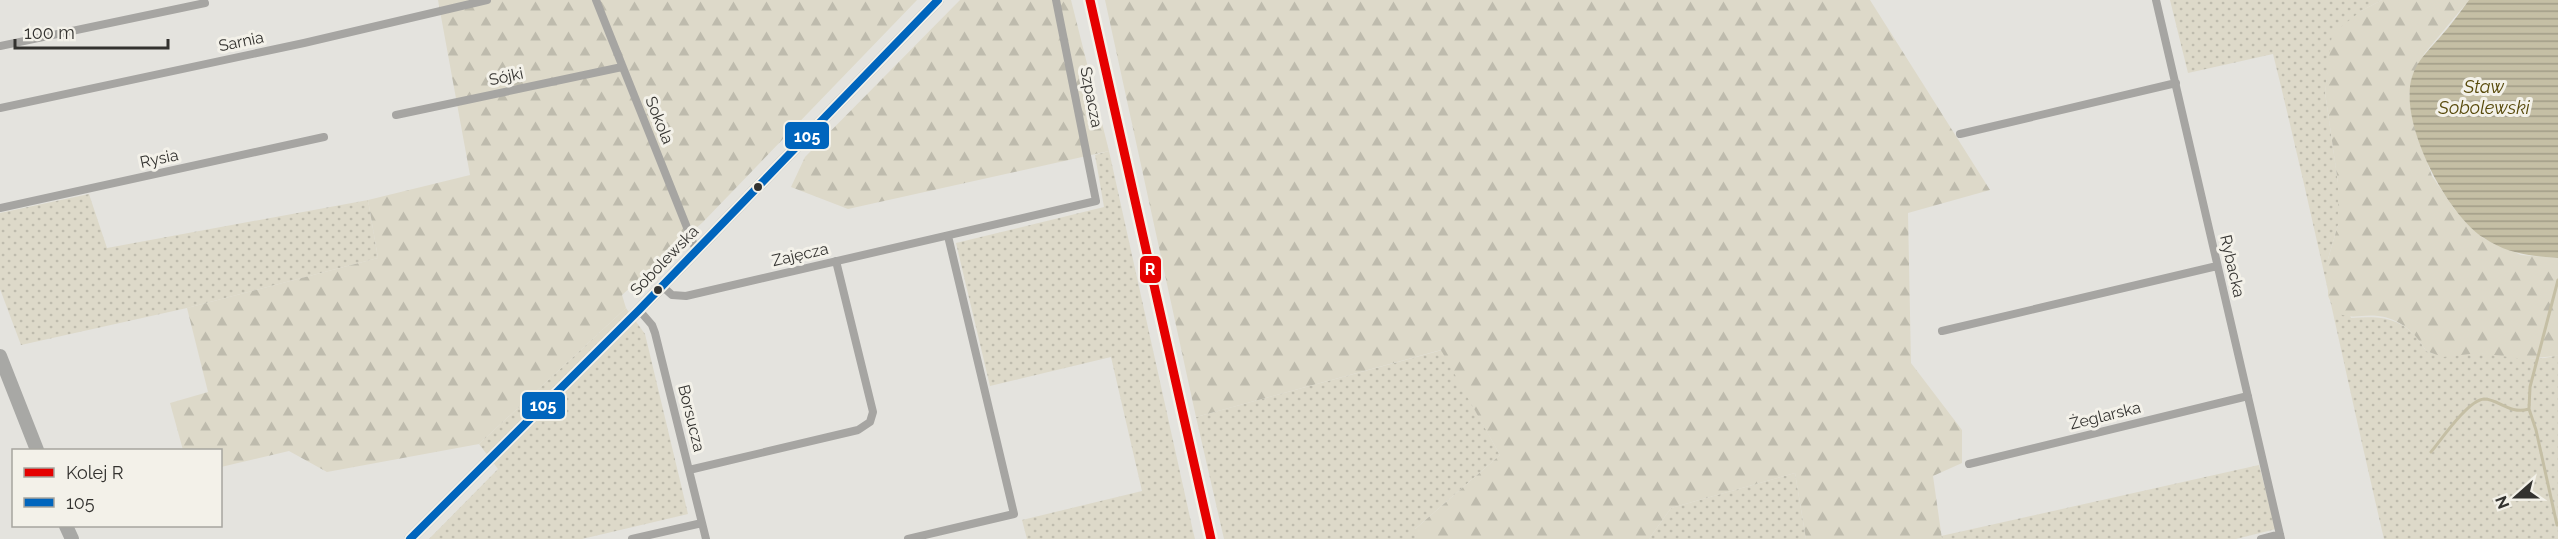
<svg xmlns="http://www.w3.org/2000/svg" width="2558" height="539" viewBox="0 0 2558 539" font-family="Raleway,sans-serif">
<defs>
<pattern id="grass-dots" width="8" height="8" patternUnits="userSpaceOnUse" patternTransform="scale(1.5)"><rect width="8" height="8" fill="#ddd9c9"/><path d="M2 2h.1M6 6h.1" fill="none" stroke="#bebbad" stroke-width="1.8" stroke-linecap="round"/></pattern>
<pattern id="forest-firs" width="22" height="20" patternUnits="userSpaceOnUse" patternTransform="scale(1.5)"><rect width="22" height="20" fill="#ddd9c9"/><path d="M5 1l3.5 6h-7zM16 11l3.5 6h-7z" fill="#bebbad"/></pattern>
<pattern id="water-rules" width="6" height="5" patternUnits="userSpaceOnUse" patternTransform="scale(1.5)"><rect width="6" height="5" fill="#c5bfa5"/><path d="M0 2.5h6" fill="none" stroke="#a19c87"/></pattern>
</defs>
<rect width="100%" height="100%" fill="#e4e3de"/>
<!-- grass -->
<path fill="url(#grass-dots)" d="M2170,0H2382L2361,11L2329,65L2325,92L2338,183V225L2328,259L2351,318C2385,315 2408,319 2426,351C2450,360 2454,353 2477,353C2505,352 2530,364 2558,355V539H2384C2346,377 2313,215 2273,54L2188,73Z
M1109,151L1193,531L1195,539H1027L1022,520L1142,491L1111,357L990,386L956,243L1104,207L1095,155Z
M89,194L107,248L368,200L378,258L187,308L21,345L0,289V213Z
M626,308L645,334L688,514L582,539H429L498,469L479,444Z
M1442,350L1500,455L1415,529L1416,539H1224L1196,417Z
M2259,465L2276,529L2236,539H1942L1941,536Z
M1795,473L1806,539H1649L1671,508Z"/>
<!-- forest -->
<path fill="url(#forest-firs)" d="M438,0H917L703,222L622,295L626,308L479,444L327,472L289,451L221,467L220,450H183L170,403L208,392L187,308L378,258L368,200L470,175Z
M960,0H1071L1109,151L848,209L791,187L805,157Z
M1105,0H1870L1990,190L1908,213L1911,363L1962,430V463L1933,476L1942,539H1806L1795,473L1671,508L1649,539H1416L1414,530L1500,455L1441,350L1196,417Z
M2382,0H2469L2424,54L2409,94L2415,128L2432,176L2455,210L2483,238L2521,255L2558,258V355L2555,356L2524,359L2479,353L2443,357L2426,351C2416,333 2399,318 2378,316C2360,314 2356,320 2336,313L2328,296V259L2338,225V183L2325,92L2332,34L2361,11Z"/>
<!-- water -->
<path fill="url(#water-rules)" d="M2469,0H2558V258C2530,256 2508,254 2484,238C2446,214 2398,121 2412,77C2417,60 2430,49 2441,36C2451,25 2460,12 2469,0Z"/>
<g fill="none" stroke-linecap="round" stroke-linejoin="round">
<!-- stream -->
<path stroke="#c5bfa5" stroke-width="3" d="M2431,452C2441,440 2468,400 2484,399C2499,399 2509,415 2529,409
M2557,525L2536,430L2529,409L2530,387L2558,280"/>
<!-- street -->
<path stroke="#a6a5a2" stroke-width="8" d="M596,0L696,250
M2156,0L2281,539
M0,46L205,3
M0,108L304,43L487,0
M396,115L622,67
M1960,134L2176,83
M0,208L324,137
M662,286L672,295L686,296L1096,201L1056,0
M639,310L652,325L655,333L706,539
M1942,331L2217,266
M1969,464L2248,396
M689,470L858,430L870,422L873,412L836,261
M632,539L702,523
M908,539L1014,514L948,236
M2261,539L2280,534"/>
<!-- secondary -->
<path stroke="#a4a4a2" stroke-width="12" d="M410,539L639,310L938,0"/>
<!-- primary -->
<path stroke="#a8a8a5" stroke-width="14" d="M0,356L37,450
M66,526L72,539"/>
<!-- bus-1 casing -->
<g stroke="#f3f1e9" stroke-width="12">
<path id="bus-1" d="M410,539L639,310L938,0"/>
</g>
<!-- bus-1 -->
<use href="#bus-1" stroke="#0065bd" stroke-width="8"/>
<!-- rail-1 casing -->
<g stroke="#f3f1e9" stroke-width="14">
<path id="rail-1" d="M1090,0L1211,539"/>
</g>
<!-- rail-1 -->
<use href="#rail-1" stroke="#e50000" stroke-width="9"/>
</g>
<!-- markers -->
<g fill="#33322f" stroke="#f3f1e9" stroke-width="2">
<circle cx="758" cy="187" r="5"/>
<circle cx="658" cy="290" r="5"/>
</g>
<g text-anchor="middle" stroke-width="6" stroke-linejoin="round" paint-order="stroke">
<!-- street labels -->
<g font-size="16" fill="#33322f" stroke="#f3f1e9">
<text transform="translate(241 41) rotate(-12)" y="6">Sarnia</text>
<text transform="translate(506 76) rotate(-12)" y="6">Sójki</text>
<text transform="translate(1092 97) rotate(79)" y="6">Szpacza</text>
<text transform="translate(660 120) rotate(68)" y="6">Sokola</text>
<text transform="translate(159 158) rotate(-12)" y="6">Rysia</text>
<text transform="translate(800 254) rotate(-13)" y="6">Zajęcza</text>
<text transform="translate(664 260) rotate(-46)" y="6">Sobolewska</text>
<text transform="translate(2233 266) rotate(77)" y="6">Rybacka</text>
<text transform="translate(2105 415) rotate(-14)" y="6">Żeglarska</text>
<text transform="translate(692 418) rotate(76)" y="6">Borsucza</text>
</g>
<!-- water labels -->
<g font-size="18" font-style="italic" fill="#57490a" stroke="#f3f1e9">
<text x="2484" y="93">Staw<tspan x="2484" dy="21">Sobolewski</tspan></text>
</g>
</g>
<g stroke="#f3f1e9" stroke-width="2">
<rect x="784" y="121" width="46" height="29" rx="6" fill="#0065bd"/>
<rect x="1139" y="255" width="23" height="29" rx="6" fill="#e50000"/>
<rect x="521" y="391" width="45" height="29" rx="6" fill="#0065bd"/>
</g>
<g font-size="16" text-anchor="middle" font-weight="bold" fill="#fff">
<text x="807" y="142">105</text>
<text x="1150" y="275">R</text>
<text x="543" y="411">105</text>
</g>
<!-- legend -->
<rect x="12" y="449" width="210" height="78" fill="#f3f1e9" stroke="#a6a59f" stroke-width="1.5"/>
<rect x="24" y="468" width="30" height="9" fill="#e50000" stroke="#a6a59f" stroke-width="1.5"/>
<text x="66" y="479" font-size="18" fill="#33322f">Kolej R</text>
<rect x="24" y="498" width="30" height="9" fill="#0065bd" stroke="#a6a59f" stroke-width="1.5"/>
<text x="66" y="509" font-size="18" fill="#33322f">105</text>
<!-- north arrow -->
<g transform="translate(2516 497) rotate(249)" stroke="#f3f1e9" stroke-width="4.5" paint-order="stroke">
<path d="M0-4.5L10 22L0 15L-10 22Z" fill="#33322f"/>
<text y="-9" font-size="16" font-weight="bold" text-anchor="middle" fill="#33322f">N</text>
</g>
<!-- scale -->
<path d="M15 39v9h153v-9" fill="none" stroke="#33322f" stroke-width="3"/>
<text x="24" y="39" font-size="18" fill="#33322f" stroke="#f3f1e9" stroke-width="4.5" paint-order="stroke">100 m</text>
</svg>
